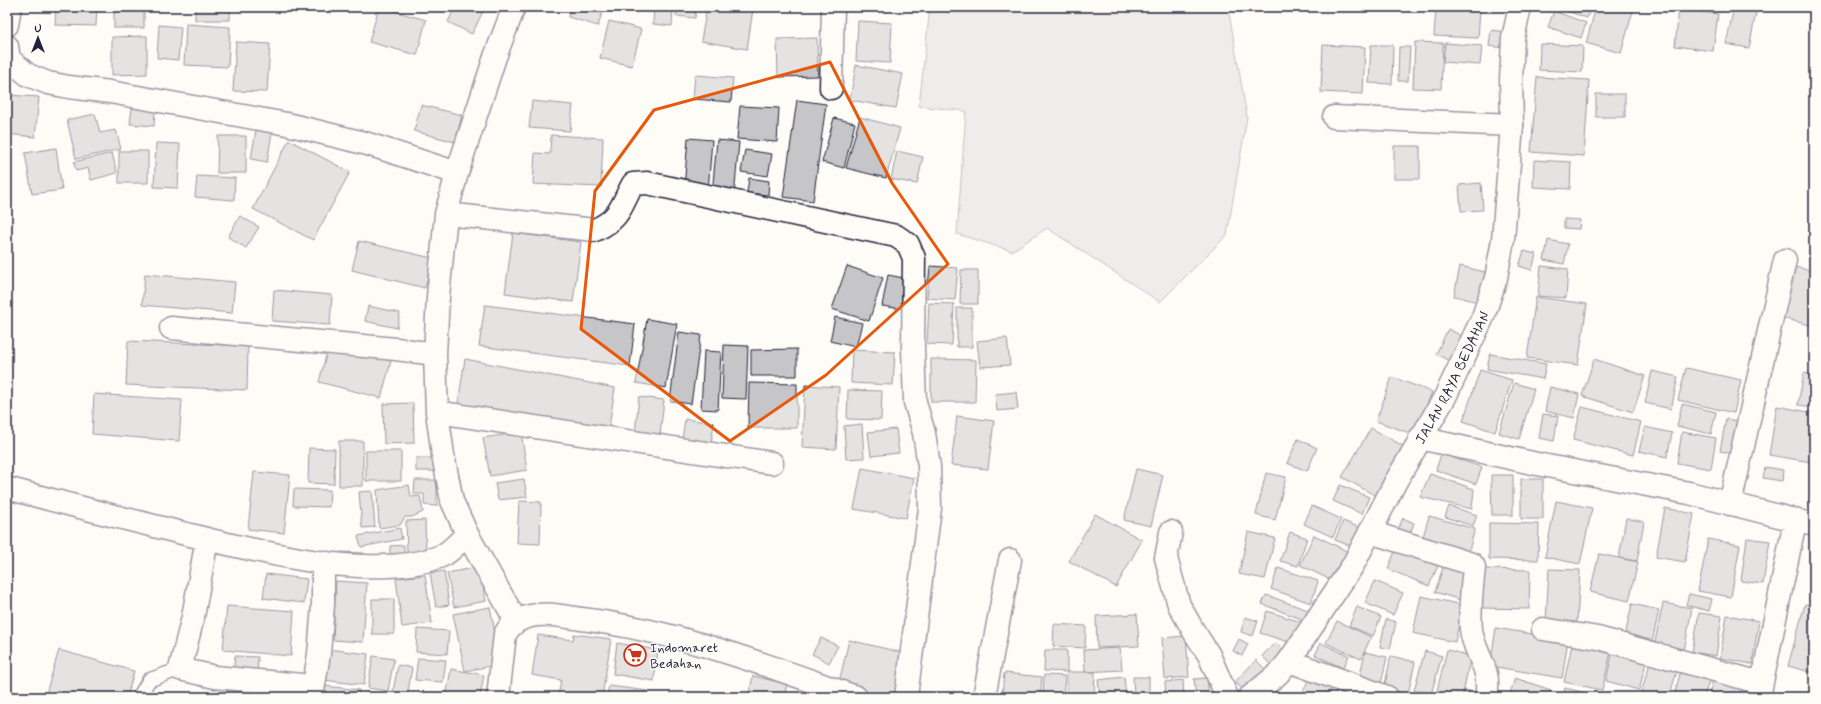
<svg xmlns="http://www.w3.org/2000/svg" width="1821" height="704" viewBox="0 0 1821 704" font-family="Mynerve,sans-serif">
<rect width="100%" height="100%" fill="#fdfcf7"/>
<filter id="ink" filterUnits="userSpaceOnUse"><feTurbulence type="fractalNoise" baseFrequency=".025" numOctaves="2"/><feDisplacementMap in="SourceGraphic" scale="8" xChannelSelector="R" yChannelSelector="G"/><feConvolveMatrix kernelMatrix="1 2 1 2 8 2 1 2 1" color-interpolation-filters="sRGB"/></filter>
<g filter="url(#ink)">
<!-- green -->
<path fill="#dddcdb" stroke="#807f8b" d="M930,7H1228L1247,117L1227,235L1160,302L1047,228L1012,251L957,234L966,111L919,106Z"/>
<!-- building -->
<path fill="#c6c6c8" stroke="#22223b" d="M56,7H97L96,26L55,25Z
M114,7H144V28H114Z
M195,7H230V20H195Z
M379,7L426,20L417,55L369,42Z
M455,7H485L472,34L448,22Z
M571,7H604L598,26L568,17Z
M654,7H673L672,26L653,24Z
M677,7H696L695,18L676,16Z
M707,7H742L753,9L747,49L701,41Z
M1555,7H1591L1587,18Z
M1596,7H1634L1621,53L1586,43Z
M1734,7H1757L1749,48L1726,44Z
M1436,8L1480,10L1478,38L1434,36Z
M1679,9L1718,14L1713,51L1675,46Z
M1554,11L1586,23L1581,38L1548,27Z
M609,21L641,29L632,66L600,58Z
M858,21L892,23L890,63L856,61Z
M186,24L230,27L228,67L184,65Z
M159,25L181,27L178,60L157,58Z
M1491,30L1507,32L1504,48L1489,46Z
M147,36V74L112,75V37Z
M817,38L818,76L778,77L777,39Z
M236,42L270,44L267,92L233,91Z
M1415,42L1443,43L1441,89L1413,88Z
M1445,43L1482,46L1480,65L1443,62Z
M1540,44L1583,46L1582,72L1539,70Z
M1323,45L1365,47L1363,94L1321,92Z
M1371,45H1393L1392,84L1369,83Z
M1399,47H1410L1408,81H1398Z
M856,65L903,74L896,108L850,100Z
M695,75L733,78L731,102L693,99Z
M1537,77L1589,80L1584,156L1531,152Z
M1596,94H1625V117H1596Z
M7,95L39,97L35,137L7,134Z
M797,100L826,104L813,201L783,197Z
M532,101L573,105L570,131L529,128Z
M421,105L462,115L455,142L414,131Z
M740,106L779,108L777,142L737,139Z
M132,108L155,111L154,126L130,124Z
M95,114L100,133L116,130L121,149L76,159L67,120Z
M860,117L900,128L886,178L846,168Z
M834,118L855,123L844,168L822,162Z
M256,130L272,133L267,162L251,159Z
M551,135L603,138L601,187L533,184L535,153L550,154Z
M218,136H246V173H217Z
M688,138L712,140L708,191L684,189Z
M289,140L350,172L313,240L253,209Z
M717,140L739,142L734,196L712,194Z
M156,143L180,144L178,188L154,187Z
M1394,146H1420V179H1394Z
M56,148L62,190L32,194L25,153Z
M745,150L772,154L768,176L741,172Z
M119,151H148V183H119Z
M897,151L923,157L917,184L891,179Z
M112,153L117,173L91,180L88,168L76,171L74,162Z
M1534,160L1571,162L1570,189L1533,187Z
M197,176L235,178L234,200L195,197Z
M749,178L769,181L768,195L747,193Z
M1481,183L1483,210L1461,211L1459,185Z
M240,216L259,227L246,248L228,237Z
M1564,219L1580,220L1579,229L1564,228Z
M513,233L581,242L573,302L505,293Z
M1548,240L1568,244L1564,264L1544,260Z
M359,241L432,258L425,288L352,270Z
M1524,251L1536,254L1532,270L1519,266Z
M847,266L883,278L869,321L832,309Z
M930,266L958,268L955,300L927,298Z
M1460,266L1485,272L1479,302L1454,296Z
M1541,266L1568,269L1566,298L1538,296Z
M1794,267L1814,271V326L1782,318Z
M961,270H978V304H960Z
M145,274L235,282L232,313L142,305Z
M888,275L909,279L903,309L882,306Z
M274,290L332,295L330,325L272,321Z
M1536,297L1587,304L1578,365L1527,358Z
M929,303L954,304L952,345L927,344Z
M485,305L635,324L630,366L479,346Z
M368,306L400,313L397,328L365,321Z
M957,308H972V347H957Z
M835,317L862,323L856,347L830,341Z
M647,319L677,324L666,388L636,383Z
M1448,329L1464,337L1452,362L1436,354Z
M679,332L701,335L691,404L670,401Z
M1007,338L1010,365L980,367L977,341Z
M128,341L248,346L247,390L126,385Z
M329,344L391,361L381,398L319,382Z
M724,345L748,346L746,399L722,398Z
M797,349V376H751V350Z
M852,350L895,352L893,385L851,383Z
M704,351L721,352L718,410L701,409Z
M1490,354L1546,364L1543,379L1487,369Z
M465,359L615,388L608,433L458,404Z
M931,359L976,360L975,402H931Z
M1594,359L1645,376L1633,412L1582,396Z
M1686,368L1741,380L1734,413L1678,400Z
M1480,370L1512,380L1495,432L1463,421Z
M1652,371L1678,377L1671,409L1645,403Z
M1804,373L1814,375V407L1798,405Z
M1392,377L1432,392L1415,435L1376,421Z
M749,383L797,384V428H748Z
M1514,383L1534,389L1519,439L1499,433Z
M805,385L839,387L836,449L802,447Z
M1550,387L1579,394L1574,418L1545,411Z
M848,390L882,391L881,420L847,419Z
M1016,392L1018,409L997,411L995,394Z
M94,394L182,400L179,441L92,434Z
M639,397L664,400L660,435L635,433Z
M413,403L414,443L384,444L383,404Z
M1682,404L1716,412L1711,434L1677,426Z
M1777,406L1814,413V444L1811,462L1769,455Z
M1582,407L1641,422L1633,455L1573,440Z
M1543,414L1558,416L1554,441L1539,438Z
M957,416L994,421L988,469L951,465Z
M685,419L714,423L710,451L681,447Z
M1726,419L1737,421L1730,453L1720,451Z
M862,424L864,458L846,459L844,426Z
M1645,427L1672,433L1667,457L1639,451Z
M1371,428L1408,449L1380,498L1342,477Z
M896,429L899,453L871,456L868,432Z
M521,432L527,470L490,476L483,438Z
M1682,432L1716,438L1711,469L1677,463Z
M1298,439L1317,448L1307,471L1287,463Z
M339,441H363V486H339Z
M309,448L335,449L334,484L308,483Z
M366,451H401V481H366Z
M1441,454L1482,467L1476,484L1436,470Z
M416,458H441V471H416Z
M1765,467L1783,470L1782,481L1763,478Z
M862,468L914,478L906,518L854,509Z
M1136,469L1163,475L1151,526L1124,520Z
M254,472L290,475L284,533L248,529Z
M1266,473L1286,477L1275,520L1256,515Z
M1430,474L1474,489L1472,509L1420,497Z
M1491,475H1513V515H1492Z
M524,479L527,497L498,500L495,483Z
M1521,479H1543V519H1521Z
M415,480H437V506L424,505V494H414Z
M409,485L411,497L420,496L423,512L412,517H405L400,525L379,528L377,490Z
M1340,485L1369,497L1362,514L1333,501Z
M294,489L330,490L329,507L293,506Z
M372,491L375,527L362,528L359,492Z
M519,501L541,502L540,544L517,543Z
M1556,501L1592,508L1580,564L1545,557Z
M1312,506L1341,519L1333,537L1304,524Z
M1449,506L1477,515L1473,526L1445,517Z
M1665,508L1694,514L1685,562L1656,557Z
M1095,514L1142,540L1116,587L1069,561Z
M1429,516L1475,529L1467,557L1421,544Z
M1403,518L1414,523L1407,541L1395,536Z
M1626,518L1644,522L1637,561L1619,558Z
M425,520L426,554H407L406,521Z
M1343,521L1366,530L1359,549L1335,540Z
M1489,523L1539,524L1538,560L1489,559Z
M400,528L402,539L361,547L358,536Z
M1248,532L1275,538L1265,579L1239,574Z
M1290,532L1307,538L1298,566L1280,561Z
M1314,535L1353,554L1339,584L1300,565Z
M1747,538L1770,541L1763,584L1741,581Z
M1708,539L1740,545L1731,597L1698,591Z
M1398,544L1440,561L1429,586L1388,569Z
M404,545V557L390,558V546Z
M340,552L364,553V562H340Z
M1599,554L1638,562L1629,601L1590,592Z
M1445,561L1474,569L1464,601L1435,592Z
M479,567L486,601L454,607L447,573Z
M1278,568L1318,581L1311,603L1271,589Z
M1483,569L1530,570L1529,609L1482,608Z
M1549,569L1580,570L1577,622L1546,621Z
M444,571L449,605L436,607L430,573Z
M266,574L307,579L304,603L263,598Z
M425,575L432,623L402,627L396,578Z
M336,581L367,583L363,642L333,640Z
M1375,581L1403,593L1393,615L1365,603Z
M1689,594L1712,599L1709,611L1686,605Z
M1266,595L1316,613L1312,623L1262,604Z
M1421,596L1463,605L1455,642L1413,633Z
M372,599H394V634H372Z
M1663,603L1692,608L1684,651L1654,646Z
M1632,604L1659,610L1652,642L1625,636Z
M1805,604L1814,606V673L1788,666Z
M227,606L294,611L291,656L223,650Z
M490,607L501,664L465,671L453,614Z
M1357,607L1381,617L1373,636L1349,626Z
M1267,611L1304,623L1298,645L1260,633Z
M1699,613L1722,616L1716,656L1692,652Z
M1137,614L1139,646L1097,648L1096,616Z
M1727,615L1759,621L1752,664L1720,658Z
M1245,617L1258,621L1253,636L1241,632Z
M1386,619L1396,622L1390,649L1380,647Z
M1337,621L1371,637L1361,659L1326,643Z
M1054,624L1086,626L1085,648L1053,646Z
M1496,628L1568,640L1562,678L1490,666Z
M417,629L449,631L447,654L416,652Z
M574,634L611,639L602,697H558L561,680L532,675L538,635L573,640Z
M1186,636L1189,677L1165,679L1162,638Z
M821,638L838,646L829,663L812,654Z
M1239,639L1248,644L1242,656L1233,651Z
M849,640L908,654L898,697H883L838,687Z
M1573,640L1612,648L1602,690L1564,682Z
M1276,642L1288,654L1274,668L1262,656Z
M617,643L658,650L654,681L613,674Z
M1321,643L1349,656L1343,668L1315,655Z
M1120,648L1122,670L1085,672L1084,650Z
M328,649L368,654L364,685L324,680Z
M59,650L134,671L127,697H45Z
M1045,650H1067V672L1044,671Z
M1447,650L1471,656L1462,697L1436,695Z
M1613,650L1647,659L1639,690L1606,681Z
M1425,651L1442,656L1431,694L1414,690Z
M1365,652L1387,657L1381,684L1359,680Z
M235,656L258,657L257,676L233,674Z
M373,656L394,659L388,691L368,688Z
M1391,656L1415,662L1408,694L1384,689Z
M418,658L446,660L443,682L415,680Z
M1256,660L1270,674L1248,695L1235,682Z
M1651,660L1678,668L1669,697L1640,696Z
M398,665L412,668L407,697H392Z
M451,669L484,675L480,697H446Z
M1681,670L1710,678L1704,697H1674Z
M1067,672H1095L1094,696H1067Z
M1312,672L1335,682L1328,697H1315L1303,692Z
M1004,673L1042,677L1040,697H1002Z
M1044,675L1065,676L1063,697H1043Z
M753,676L787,684L784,697H748Z
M1124,677L1126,697H1100L1098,680Z
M1133,677H1149V697H1134Z
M1714,677L1744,685L1740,697H1708Z
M1207,678L1209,697H1196L1194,679Z
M1515,678L1551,690L1548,697H1509Z
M1183,680L1184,697H1166L1165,682Z
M228,686L252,690L251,697H226Z
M325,686L359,690L358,697H323Z
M609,686L648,691L647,697H607Z
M1565,688L1591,694L1590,697H1563Z
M1465,690L1487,695L1486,697H1463Z
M366,692L387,695V697H366Z"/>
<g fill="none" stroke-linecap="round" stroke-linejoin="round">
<!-- service casing -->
<g stroke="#22223b" stroke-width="16">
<path id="service" d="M139,697L149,680L180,669"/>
</g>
<!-- minor casing -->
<g stroke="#22223b" stroke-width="25">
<path id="minor" d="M514,7L495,57L457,173L446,214L438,297L435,354L437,412L443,455L452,501L467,534L516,621
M7,25L10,7
M7,46L9,59L28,75L48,83L69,87L110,92L287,124L368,144L457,173
M831,88L833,7
M1334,117L1512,125
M446,214L595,230C621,218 620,207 633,184L647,183L896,236L908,244L914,258L913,349L915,402L924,433L929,466L930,508L906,697
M171,328L396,349L435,354
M437,412L772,463
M1420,438L1537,464L1689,493L1814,525
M7,488C66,504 126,519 186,534C258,551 368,582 439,557C450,553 459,542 467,534
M1730,504L1785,260
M1171,532L1166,558L1179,605L1193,630L1209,655L1227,697
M1370,532L1472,564L1474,567C1472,588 1469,609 1471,629C1474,656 1492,666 1486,697
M207,539L193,617L180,669L215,677L313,686
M1543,629L1598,638L1761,683
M1289,661L1387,697
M312,697L319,654L323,605V562
M984,697L1010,560
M1759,697L1795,521"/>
</g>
<!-- tertiary casing -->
<g stroke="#22223b" stroke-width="25">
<g id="tertiary">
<path d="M498,697L505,634C511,624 518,619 531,616C547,612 566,617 582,619C678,631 766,665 856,697"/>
<path id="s1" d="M1250,697L1278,674L1289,661L1353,565L1396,481L1445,397L1483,317L1496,278L1503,240L1512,125L1511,80L1513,38L1520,7"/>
</g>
</g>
<!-- service -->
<use href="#service" stroke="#fdfcf7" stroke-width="13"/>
<!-- minor -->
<use href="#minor" stroke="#fdfcf7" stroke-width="22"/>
<!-- tertiary -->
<use href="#tertiary" stroke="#fdfcf7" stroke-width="22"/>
</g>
</g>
<!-- marked area -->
<path d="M0 0H1821V704H0ZM830,62L892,183L948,264L826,375L730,441L581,329L595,191L654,110Z" fill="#fdfcf7" fill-opacity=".55" fill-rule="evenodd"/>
<path fill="none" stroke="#e8590c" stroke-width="3" stroke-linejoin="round" d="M830,62L892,183L948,264L826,375L730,441L581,329L595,191L654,110Z"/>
<!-- icons -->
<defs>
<g id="supermarket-ring" transform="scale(1.15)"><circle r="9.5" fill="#fdfcf7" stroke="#c8321e" stroke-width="1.5"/><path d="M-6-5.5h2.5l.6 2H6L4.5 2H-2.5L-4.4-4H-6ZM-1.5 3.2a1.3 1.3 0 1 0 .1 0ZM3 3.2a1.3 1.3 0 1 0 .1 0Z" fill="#c8321e"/></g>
</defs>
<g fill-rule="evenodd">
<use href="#supermarket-ring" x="635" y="655"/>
</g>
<g text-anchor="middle" stroke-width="3" stroke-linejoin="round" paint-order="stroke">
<!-- street labels -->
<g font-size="14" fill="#22223b" stroke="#fdfcf7">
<text dy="5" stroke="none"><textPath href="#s1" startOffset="381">JALAN RAYA BEDAHAN</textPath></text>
</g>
<!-- poi labels -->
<g font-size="14" fill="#22223b" stroke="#fdfcf7" text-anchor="start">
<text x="650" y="652">Indomaret<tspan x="650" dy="16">Bedahan</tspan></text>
</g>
</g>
<!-- margin -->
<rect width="1821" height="704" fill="none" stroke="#fdfcf7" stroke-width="24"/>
<rect x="12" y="12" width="1797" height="680" fill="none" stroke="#22223b" stroke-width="1.5" filter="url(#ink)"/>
<!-- north arrow -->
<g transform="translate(38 38)" stroke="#fdfcf7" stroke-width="3" paint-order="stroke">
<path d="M0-3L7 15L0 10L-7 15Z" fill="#22223b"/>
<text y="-6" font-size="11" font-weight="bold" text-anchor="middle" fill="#22223b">U</text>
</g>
</svg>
